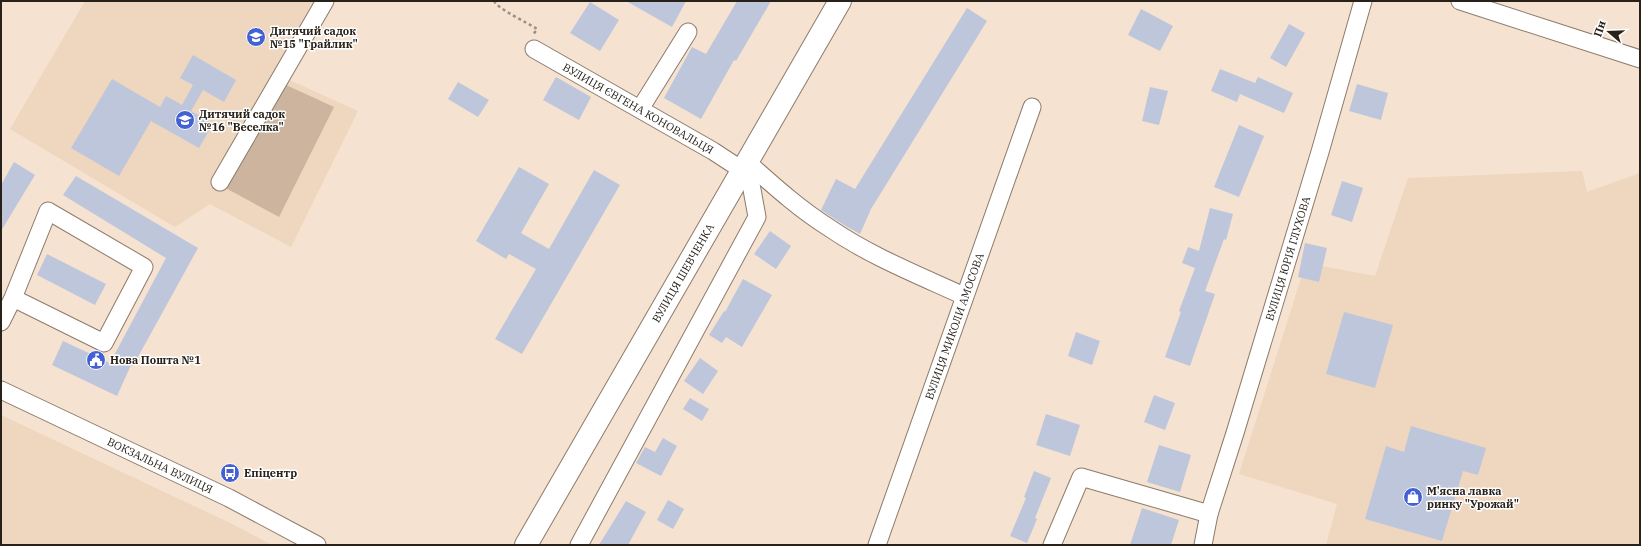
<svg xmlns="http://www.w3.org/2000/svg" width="1641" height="546" viewBox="0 0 1641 546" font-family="'IBM Plex Serif',serif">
<rect width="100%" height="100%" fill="#f5e2d0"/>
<!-- built -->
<path fill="#efd6be" d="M85,1H317L274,73L358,111L291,247L210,204L175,227L10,129Z
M1582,171L1587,192L1640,173V545H1326L1337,504L1239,474L1306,263L1375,276L1408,178Z
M1,415L230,523L272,545H1Z"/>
<!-- green -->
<path fill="#ccb49e" d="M284,84L334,107L279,217L222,186Z"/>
<!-- building -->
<path fill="#bec6dc" d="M626,1H686L672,27Z
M737,1H771L736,61L734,60L701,119L664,98L692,47L706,54Z
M590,2L619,20L600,51L570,33Z
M967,8L987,21L871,209L860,234L844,225L821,210L836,179L855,189Z
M1141,9L1173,26L1160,51L1128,35Z
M1289,24L1305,33L1286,67L1270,58Z
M193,55L236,80L224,102L203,90L191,111L213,124L199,148L151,121L119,176L71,148L112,79L160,107L166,96L182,105L193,85L180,78Z
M1220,69L1255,83L1258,77L1293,93L1284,113L1240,94L1237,102L1211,91Z
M556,77L591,97L579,120L543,100Z
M458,82L489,100L478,117L448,99Z
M1357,84L1388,93L1381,120L1349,111Z
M1150,87L1168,91L1159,125L1142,121Z
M1239,125L1264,136L1239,197L1214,187Z
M14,162L35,175L1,231V185Z
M519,167L549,184L521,233L549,249L594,170L620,185L522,354L495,339L536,269L509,254L506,259L476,241Z
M76,176L198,248L133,366L131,365L117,396L52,365L63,341L110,363L166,258L63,195Z
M1342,181L1363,188L1352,222L1331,215Z
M1210,208L1233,214L1226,240L1224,239L1205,291L1215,294L1190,366L1165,357L1181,312L1179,311L1195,268L1182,263L1188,247L1199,251Z
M770,231L791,246L776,269L754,254Z
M1305,243L1327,248L1319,282L1298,277Z
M47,254L106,284L95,305L37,275Z
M743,279L772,295L742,347L726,337L722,343L709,335L724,311L725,312Z
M1344,312L1393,325L1375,388L1326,374Z
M1076,332L1100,341L1092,365L1068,356Z
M700,358L718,371L703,394L684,381Z
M1154,395L1175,403L1165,430L1144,422Z
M690,398L709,409L702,421L683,409Z
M1046,414L1080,425L1070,456L1036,445Z
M1411,426L1486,448L1478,475L1463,471L1442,541L1365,519L1386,446L1404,452Z
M663,438L677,446L661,476L636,463L645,447L655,452Z
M1159,445L1191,455L1180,492L1147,482Z
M1034,471L1051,478L1035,518L1037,519L1027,543L1010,536L1026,498L1024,497Z
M668,500L684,509L673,529L657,520Z
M626,501L646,512L628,545H599Z
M1142,508L1179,520L1171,545H1130Z"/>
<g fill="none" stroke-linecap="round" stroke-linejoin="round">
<!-- minor casing -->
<g stroke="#8d7b6b" stroke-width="19">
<g id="minor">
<path d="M1460,1L1640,59"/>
<path id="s1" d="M534,49L713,151L742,170"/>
<path d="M640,109L688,32"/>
<path d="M747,162C773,185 798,208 828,227C870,256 918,275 964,296"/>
<path d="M220,182L325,1"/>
<path d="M1,322L13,298L48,211L144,267L104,343L13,298"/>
<path id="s2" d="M1,390L229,498L317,545"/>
<path d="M579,545L757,217L747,162"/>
<path id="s3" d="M877,545L1032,107"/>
<path d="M1052,545L1081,477L1209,514"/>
<path id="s4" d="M1203,545L1209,514L1235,433L1320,152L1363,1"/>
</g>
</g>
<!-- major casing -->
<g stroke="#8d7b6b" stroke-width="24">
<g id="major">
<path id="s5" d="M526,545L840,1"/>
</g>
</g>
<!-- path -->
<path stroke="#9d8f81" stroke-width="2.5" stroke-dasharray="3 3" stroke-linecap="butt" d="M494,1C498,9 528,23 537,29L533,35"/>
<!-- minor -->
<use href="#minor" stroke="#fff" stroke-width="17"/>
<!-- major -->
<use href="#major" stroke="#fff" stroke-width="22"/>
</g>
<!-- icons -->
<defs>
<g id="school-disc" transform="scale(1)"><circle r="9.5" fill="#4461d4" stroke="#fff"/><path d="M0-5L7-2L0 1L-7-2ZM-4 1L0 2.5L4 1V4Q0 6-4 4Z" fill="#fff"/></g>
<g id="civic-disc" transform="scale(1)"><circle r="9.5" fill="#4461d4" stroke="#fff"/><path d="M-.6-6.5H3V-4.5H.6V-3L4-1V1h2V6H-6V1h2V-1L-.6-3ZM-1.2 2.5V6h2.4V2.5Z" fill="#fff"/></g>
<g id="bus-disc" transform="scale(1)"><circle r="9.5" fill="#4461d4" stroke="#fff"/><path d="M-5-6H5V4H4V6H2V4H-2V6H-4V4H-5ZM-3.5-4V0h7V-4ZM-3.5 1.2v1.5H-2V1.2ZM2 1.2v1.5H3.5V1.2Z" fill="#fff"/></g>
<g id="shop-disc" transform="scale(1)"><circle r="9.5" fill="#4461d4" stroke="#fff"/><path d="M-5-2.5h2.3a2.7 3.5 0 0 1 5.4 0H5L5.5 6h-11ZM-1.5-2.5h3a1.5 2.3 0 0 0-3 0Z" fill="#fff"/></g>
</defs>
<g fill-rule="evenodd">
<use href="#school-disc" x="256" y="37"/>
<use href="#school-disc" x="185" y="120"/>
<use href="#civic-disc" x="96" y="360"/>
<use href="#bus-disc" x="230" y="473"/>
<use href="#shop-disc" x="1413" y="497"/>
</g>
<g text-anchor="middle" stroke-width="3" stroke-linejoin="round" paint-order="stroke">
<!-- poi labels -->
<g font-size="11" font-weight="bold" fill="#28211a" stroke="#fff" text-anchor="start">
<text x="270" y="35">Дитячий садок<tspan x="270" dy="13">№15 "Грайлик"</tspan></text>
<text x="199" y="118">Дитячий садок<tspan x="199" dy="13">№16 "Веселка"</tspan></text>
<text x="110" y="364">Нова Пошта №1</text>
<text x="244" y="477">Епіцентр</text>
<text x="1427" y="495">М'ясна лавка<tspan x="1427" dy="13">ринку "Урожай"</tspan></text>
</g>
<!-- street labels -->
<g font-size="11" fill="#28211a" stroke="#fff">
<text dy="4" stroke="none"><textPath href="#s1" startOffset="120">ВУЛИЦЯ ЄВГЕНА КОНОВАЛЬЦЯ</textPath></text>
<text dy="4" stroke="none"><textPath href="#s4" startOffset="299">ВУЛИЦЯ ЮРІЯ ГЛУХОВА</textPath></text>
<text dy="4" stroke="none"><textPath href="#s5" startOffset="314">ВУЛИЦЯ ШЕВЧЕНКА</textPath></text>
<text dy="4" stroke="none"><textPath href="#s3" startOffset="232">ВУЛИЦЯ МИКОЛИ АМОСОВА</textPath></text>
<text dy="4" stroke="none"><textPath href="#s2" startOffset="176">ВОКЗАЛЬНА ВУЛИЦЯ</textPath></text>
</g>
</g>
<!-- border -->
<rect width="1641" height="546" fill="none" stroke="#28211a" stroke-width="4"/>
<!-- north arrow -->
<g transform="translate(1609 32) rotate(289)" stroke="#ffffff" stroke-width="3" paint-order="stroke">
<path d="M0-3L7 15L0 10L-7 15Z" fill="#28211a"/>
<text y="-6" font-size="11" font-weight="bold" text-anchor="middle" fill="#28211a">Пн</text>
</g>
</svg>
